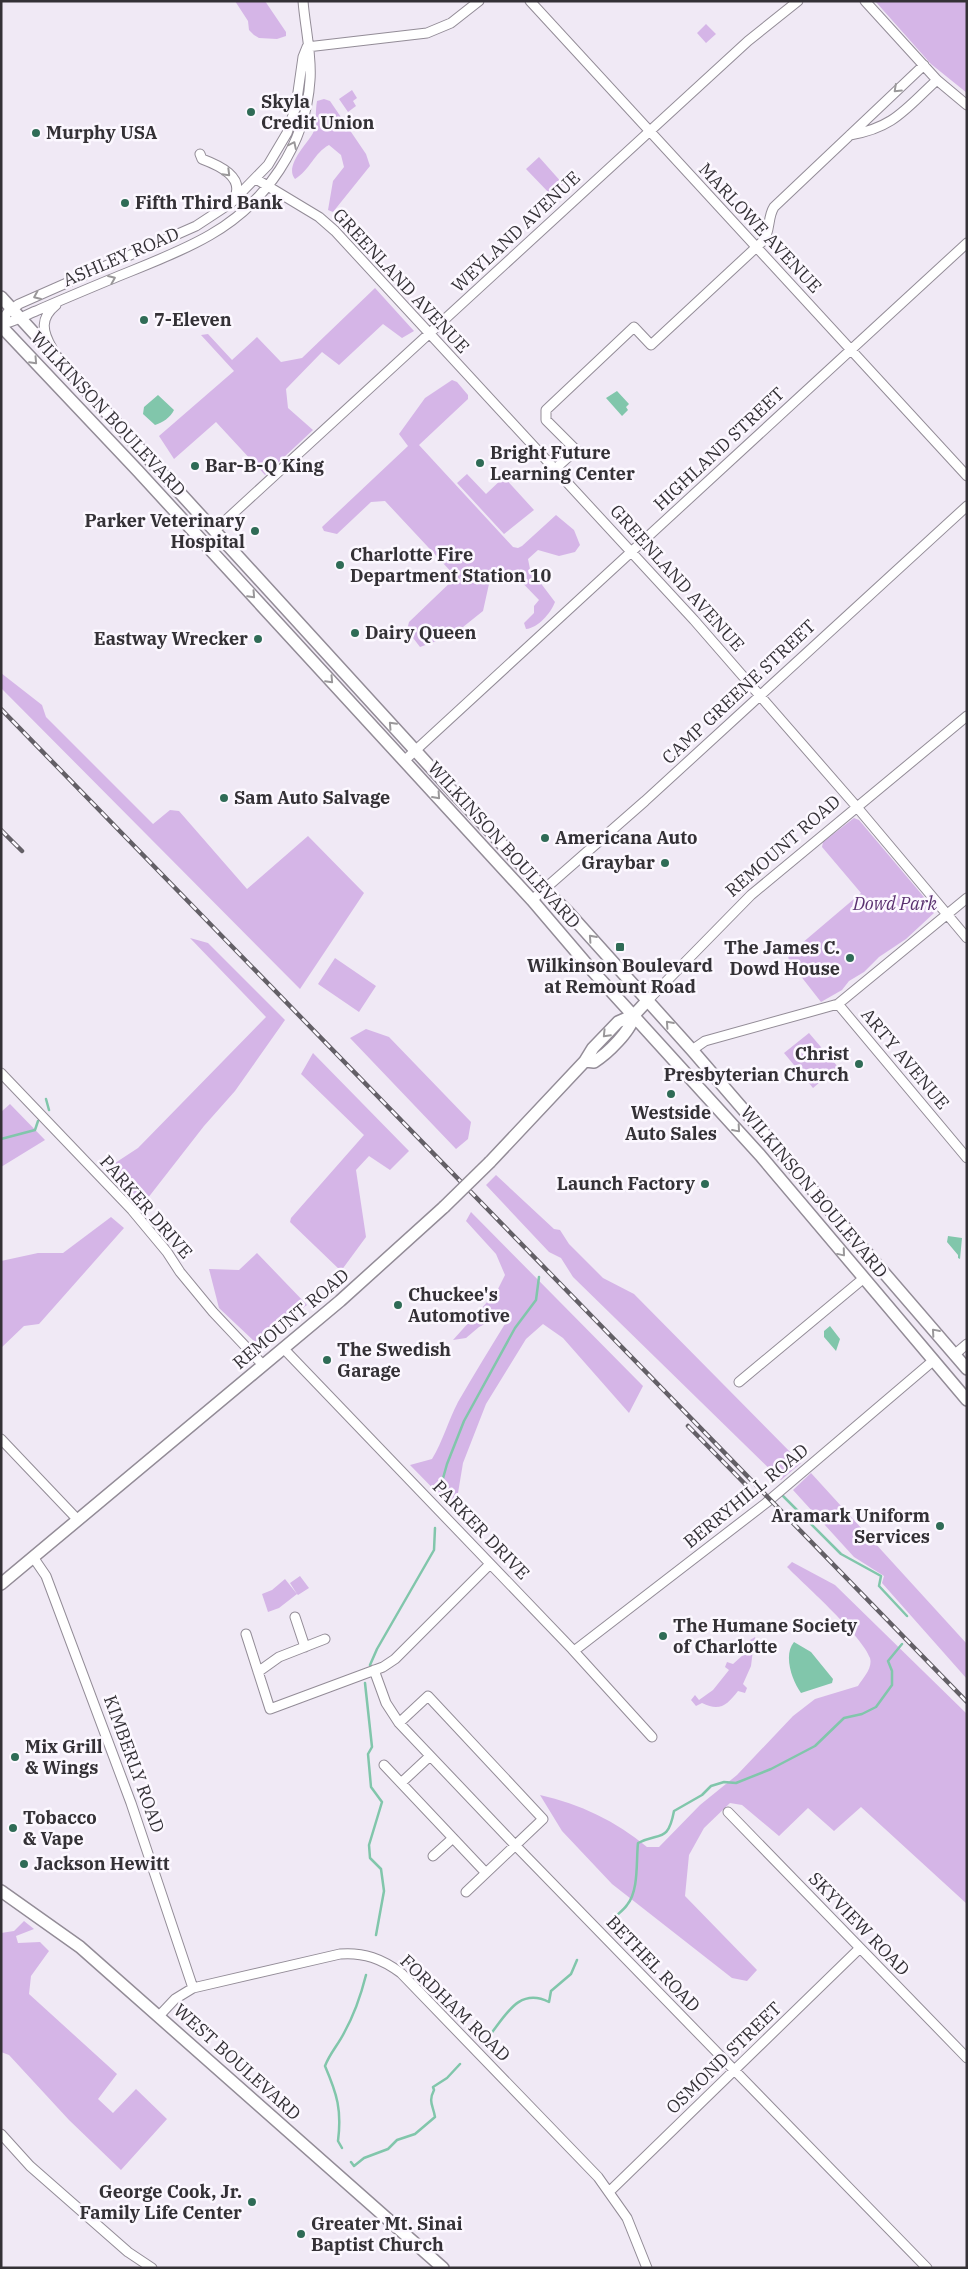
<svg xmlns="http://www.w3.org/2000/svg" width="968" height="2269" viewBox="0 0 968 2269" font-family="'IBM Plex Serif',serif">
<rect width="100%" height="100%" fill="#f0e9f5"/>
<!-- green -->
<path fill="#d5b5e7" d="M235,1H265L286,32V36L277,39L259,38L254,35L249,30L248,21Z
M875,1H967V93L931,64Z
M706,24L716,34L706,43L697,33Z
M352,90L357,98L353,101L356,106L348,112L339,99Z
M324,99L330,101L366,154L370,166L333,212L328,210L333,181L344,167L341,155L329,145C314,153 310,170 295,179C284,166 307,144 313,133C317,124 315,111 317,101Z
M539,157L563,184L551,195L526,169Z
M375,288L414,331L402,338L383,324L339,365L322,352L286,389L288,408L313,430L265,475L216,422L174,459L159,436L234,371L201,335L208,334L232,360L257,337L281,362L302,358Z
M452,380L457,382L468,395V399L419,445L513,547L518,548L522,546L556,515L574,530L580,545L575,552L559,556L538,550L528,559L530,569L555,602C551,613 538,628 526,629L524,623L534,613V606L539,600L511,571H505L489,584L483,611L453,635L420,647L407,630L409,622L456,577L385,501L371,502L337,534L324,531L322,527L408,446L399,434L425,398Z
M467,474L486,494L504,477L534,510L504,534L457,483Z
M1,673L42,705L46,717L153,824L170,810L179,811L247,889L308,836L364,893L300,989L1,688Z
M854,818L859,820L929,903L934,913L906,939L879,957L864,972L849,981L842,990L821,1002L789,961L788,955L861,893L822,847L823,842Z
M190,938L208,943L285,1020L235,1091L204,1126L144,1203L113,1174L112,1165L138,1148L266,1017Z
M335,958L376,986L359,1012L318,984Z
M366,1029L389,1037L471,1122L468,1139L456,1149L350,1038Z
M809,1033L838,1067L813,1088L784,1053Z
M313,1053L409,1151L390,1170L369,1156L356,1170L366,1237L341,1271L290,1222L291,1218L364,1135L301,1074Z
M10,1104L45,1140L1,1167V1112Z
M496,1175L554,1229L560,1230L569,1244L603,1278L634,1294L801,1463L781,1480L573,1277L561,1258L549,1252L486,1185Z
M471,1212L643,1386L629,1413L563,1338L543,1324L526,1339L486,1404L463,1463L455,1511L410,1465L432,1459C443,1441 448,1421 458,1402C474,1374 491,1347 508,1319L502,1315L479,1327L466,1338L453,1340L497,1291L505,1275L496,1254L466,1221Z
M111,1217L124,1228L39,1324L24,1326L1,1348V1261L38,1253H63Z
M257,1253L307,1305L255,1342L219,1308L209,1269L239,1270Z
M811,1473L967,1644V1679L882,1583L884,1576L854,1557L793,1490Z
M792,1562L835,1585L967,1714V1904L861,1807L834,1831L808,1808L779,1836L742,1805L730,1803L704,1828L689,1855L685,1896L757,1970L747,1981L732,1978L612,1884L562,1831L540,1795C580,1804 616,1821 647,1847H659L700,1805L737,1775L793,1716L815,1699L858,1686C863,1678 873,1668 870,1658C863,1637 806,1586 787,1567Z
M300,1576L309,1588L298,1595L297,1594L279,1608L268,1612L262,1594L272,1590L285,1579L297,1594L290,1583Z
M755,1637L759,1647V1649L753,1650L751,1666L743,1684L747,1688L745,1693L738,1691C727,1705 720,1712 702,1703L696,1706L691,1700L695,1695L699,1700L713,1690L729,1670L725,1667L727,1662L733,1664L753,1646L750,1640Z
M24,1921L34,1929L16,1936L18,1943L40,1942L49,1951L31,1976L29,1994L117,2074L98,2099L113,2113L136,2089L167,2119L121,2170L69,2120L9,2055L1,2052V1933L14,1931Z"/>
<!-- water -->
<path fill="#81c6ab" d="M617,391L629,404L626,407L628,410L622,416L606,398Z
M158,395L174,410C171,417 162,423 155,425L143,414L144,407Z
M948,1236L962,1238L960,1259L958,1258V1255L947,1242Z
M830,1326L840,1339L836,1351L824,1337V1331Z
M794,1642L811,1652L833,1679L832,1683L801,1693C792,1681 783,1655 794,1642Z"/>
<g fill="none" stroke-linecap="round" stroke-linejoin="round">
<!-- stream -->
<path stroke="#81c6ab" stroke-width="2.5" d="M46,1099L49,1110
M1,1139L35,1130L38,1121
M440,1489L447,1464L464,1421L515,1328L536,1300L539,1277
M783,1496L841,1554L881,1576L879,1586L907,1616
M370,1665L377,1649L434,1550L435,1528
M365,1683L372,1747L368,1754L371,1787L382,1802L369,1845L370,1858L381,1869L384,1891L376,1935
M610,1922C615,1916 623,1911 627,1905C639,1891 636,1861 638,1843C660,1832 668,1843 674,1811L702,1795L711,1786L724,1782L736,1783L771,1769L815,1746L844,1718L862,1714L876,1707L892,1685V1671L888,1661L902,1644
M490,2035C506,2015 519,1987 549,2002L551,1991L571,1974L577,1960
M342,2148L338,2141C342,2110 337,2094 325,2066C330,2053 338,2045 344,2033C354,2015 361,1995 366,1975
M351,2162L354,2166L364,2158L388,2149L397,2140L415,2134L435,2117C433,2105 428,2102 434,2090L433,2087L447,2078L460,2064"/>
<!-- minor casing -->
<g stroke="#938c97" stroke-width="11">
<path id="minor" d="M530,1L967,476
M865,1L937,80L967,105
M307,47L427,33L451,23L479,1
M850,135C894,128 906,108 937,80
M200,154L202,159C218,165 246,177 234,199
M256,179L319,217L335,231L694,620L856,806L967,938
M1,322L8,312L19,304L196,226L231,203L268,165L287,133L296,106L303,57L307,47
M1,324C13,323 25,315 36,311C61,300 85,290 109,280C143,266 179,253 210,235C266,203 306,145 310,80C312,55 305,27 303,1
M52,348C42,331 40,318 56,305
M555,469L576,450L546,420V410L634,327L651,345L763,241C771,231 767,218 774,207L924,65
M214,531L748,41L798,1
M405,760L967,243
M532,900L645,801L967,506
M647,1001L751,895L967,716
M838,1004L967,1158
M692,1050L705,1041L838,1004L967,898
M1,1073L132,1210L167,1252L180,1272L213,1312L263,1365
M283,1348L572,1649L652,1737
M954,1355L967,1344
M739,1382L864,1278
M1,1439L78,1520
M33,1557L46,1576L131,1803L193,1988
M295,1617L305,1647
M246,1634L270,1709L383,1667L395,1659L490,1564
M574,1651L766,1503L934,1360
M374,1670L386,1703L399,1723L515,1845L927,2268
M258,1672L279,1657L325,1639
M399,1723L428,1696L543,1819L466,1892
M384,1765L486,1873
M401,1783L430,1756
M728,1812L967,2058
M433,1856L453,1838
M159,2016L175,1999L193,1988L340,1954C364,1952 382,1959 401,1973L598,2177L627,2218L647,2268
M1,2134L30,2166L128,2252L152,2268
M610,2191L860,1948"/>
</g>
<!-- major casing -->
<g stroke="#938c97" stroke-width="14">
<path id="major" d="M1,297L455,794L544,889L567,911L692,1050L967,1369
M1,326L138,471L532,900L590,968L760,1155L967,1400
M585,1061L594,1062C607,1054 632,1030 634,1015
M490,1162L585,1061L593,1048L618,1022L634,1015L647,1001
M1,1584L340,1301L444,1207
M1,1891L80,1947L443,2268"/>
</g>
<!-- minor -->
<use href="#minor" stroke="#fff" stroke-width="9"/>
<!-- major -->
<use href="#major" stroke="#fff" stroke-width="11"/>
<!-- rail casing -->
<g stroke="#635f66" stroke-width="4.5">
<path id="rail" d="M1,709L967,1702
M1,830L22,851
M688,1426L746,1485"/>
</g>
<!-- rail -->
<use href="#rail" stroke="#fcf8ff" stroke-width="2.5" stroke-dasharray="8" stroke-linecap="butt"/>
<!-- major-bridge casing -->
<g stroke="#938c97" stroke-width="14" stroke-linecap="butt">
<path id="major-bridge" d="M444,1207L490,1162"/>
</g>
<!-- major-bridge -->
<use href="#major-bridge" stroke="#fff" stroke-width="11"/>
</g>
<!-- one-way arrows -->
<defs><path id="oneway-chevron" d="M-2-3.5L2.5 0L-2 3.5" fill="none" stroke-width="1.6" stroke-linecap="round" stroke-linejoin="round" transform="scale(1.25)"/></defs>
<g stroke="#9a989a">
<use href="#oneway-chevron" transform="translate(897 89) rotate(137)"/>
<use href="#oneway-chevron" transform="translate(293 145) rotate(-64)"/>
<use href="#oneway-chevron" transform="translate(227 173) rotate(45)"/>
<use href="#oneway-chevron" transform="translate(112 279) rotate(-23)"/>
<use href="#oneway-chevron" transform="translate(37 296) rotate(156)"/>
<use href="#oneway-chevron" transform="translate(34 361) rotate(47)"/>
<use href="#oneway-chevron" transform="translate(252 595) rotate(47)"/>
<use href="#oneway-chevron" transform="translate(330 680) rotate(47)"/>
<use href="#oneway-chevron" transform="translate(392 725) rotate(-133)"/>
<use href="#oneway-chevron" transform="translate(437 796) rotate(48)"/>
<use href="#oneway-chevron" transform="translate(592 938) rotate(-132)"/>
<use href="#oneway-chevron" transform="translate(669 1024) rotate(-132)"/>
<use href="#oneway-chevron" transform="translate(606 1034) rotate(134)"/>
<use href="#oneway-chevron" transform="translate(737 1129) rotate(49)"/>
<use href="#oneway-chevron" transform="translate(842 1253) rotate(50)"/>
<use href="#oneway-chevron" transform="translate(935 1332) rotate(-131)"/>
</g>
<!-- markers -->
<g fill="#2f6b56" stroke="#fcf8ff" stroke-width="2">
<circle cx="251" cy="112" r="5"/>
<circle cx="36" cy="133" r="5"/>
<circle cx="125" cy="203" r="5"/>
<circle cx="144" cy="320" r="5"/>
<circle cx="480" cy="463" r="5"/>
<circle cx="195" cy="466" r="5"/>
<circle cx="255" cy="531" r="5"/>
<circle cx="340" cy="565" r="5"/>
<circle cx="355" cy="633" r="5"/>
<circle cx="258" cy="639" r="5"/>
<circle cx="224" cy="798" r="5"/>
<circle cx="545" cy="838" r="5"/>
<circle cx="665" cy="863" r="5"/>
<rect x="615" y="942" width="10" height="10" rx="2.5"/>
<circle cx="850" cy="958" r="5"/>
<circle cx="859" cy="1064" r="5"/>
<circle cx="671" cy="1094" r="5"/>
<circle cx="705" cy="1184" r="5"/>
<circle cx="398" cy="1305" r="5"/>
<circle cx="327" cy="1360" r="5"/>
<circle cx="940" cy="1526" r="5"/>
<circle cx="663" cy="1636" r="5"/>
<circle cx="15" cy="1757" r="5"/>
<circle cx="13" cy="1828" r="5"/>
<circle cx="24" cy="1864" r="5"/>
<circle cx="252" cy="2202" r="5"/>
<circle cx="301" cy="2234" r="5"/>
</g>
<g text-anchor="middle" stroke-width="5" stroke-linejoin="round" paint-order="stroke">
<!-- poi labels -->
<g font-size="18" font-weight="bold" fill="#343136" stroke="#fcf8ff" text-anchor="start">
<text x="261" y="108">Skyla<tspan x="261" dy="21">Credit Union</tspan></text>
<text x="46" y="139">Murphy USA</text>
<text x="135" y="209">Fifth Third Bank</text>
<text x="154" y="326">7-Eleven</text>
<text x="490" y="459">Bright Future<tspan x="490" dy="21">Learning Center</tspan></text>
<text x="205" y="472">Bar-B-Q King</text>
<text x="245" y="527" text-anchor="end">Parker Veterinary<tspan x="245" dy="21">Hospital</tspan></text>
<text x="350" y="561">Charlotte Fire<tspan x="350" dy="21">Department Station 10</tspan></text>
<text x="365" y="639">Dairy Queen</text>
<text x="248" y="645" text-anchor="end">Eastway Wrecker</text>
<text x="234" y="804">Sam Auto Salvage</text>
<text x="555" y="844">Americana Auto</text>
<text x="655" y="869" text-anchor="end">Graybar</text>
<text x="840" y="954" text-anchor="end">The James C.<tspan x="840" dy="21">Dowd House</tspan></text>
<text x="620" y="972" text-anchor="middle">Wilkinson Boulevard<tspan x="620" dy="21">at Remount Road</tspan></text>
<text x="849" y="1060" text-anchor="end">Christ<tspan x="849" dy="21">Presbyterian Church</tspan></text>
<text x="671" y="1119" text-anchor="middle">Westside<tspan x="671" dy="21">Auto Sales</tspan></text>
<text x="695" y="1190" text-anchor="end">Launch Factory</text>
<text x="408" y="1301">Chuckee's<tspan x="408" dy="21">Automotive</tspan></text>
<text x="337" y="1356">The Swedish<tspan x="337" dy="21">Garage</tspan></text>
<text x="930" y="1522" text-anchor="end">Aramark Uniform<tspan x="930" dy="21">Services</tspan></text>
<text x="673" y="1632">The Humane Society<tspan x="673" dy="21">of Charlotte</tspan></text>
<text x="25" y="1753">Mix Grill<tspan x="25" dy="21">&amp; Wings</tspan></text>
<text x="23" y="1824">Tobacco<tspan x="23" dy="21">&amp; Vape</tspan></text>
<text x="34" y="1870">Jackson Hewitt</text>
<text x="242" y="2198" text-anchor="end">George Cook, Jr.<tspan x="242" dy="21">Family Life Center</tspan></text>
<text x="311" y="2230">Greater Mt. Sinai<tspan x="311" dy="21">Baptist Church</tspan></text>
</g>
<!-- street labels -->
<g font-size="18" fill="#343136" stroke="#fcf8ff">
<text transform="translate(760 228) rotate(47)" y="6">MARLOWE AVENUE</text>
<text transform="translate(516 232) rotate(-43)" y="6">WEYLAND AVENUE</text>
<text transform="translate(121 257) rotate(-23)" y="6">ASHLEY ROAD</text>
<text transform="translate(401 281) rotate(47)" y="6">GREENLAND AVENUE</text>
<text transform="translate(108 414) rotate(47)" y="6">WILKINSON BOULEVARD</text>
<text transform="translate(719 449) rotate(-43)" y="6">HIGHLAND STREET</text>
<text transform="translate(677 578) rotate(48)" y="6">GREENLAND AVENUE</text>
<text transform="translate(739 692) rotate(-43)" y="6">CAMP GREENE STREET</text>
<text transform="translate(504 845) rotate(48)" y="6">WILKINSON BOULEVARD</text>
<text transform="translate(783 846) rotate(-41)" y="6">REMOUNT ROAD</text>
<text transform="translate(905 1059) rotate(50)" y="6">ARTY AVENUE</text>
<text transform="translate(814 1192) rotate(50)" y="6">WILKINSON BOULEVARD</text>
<text transform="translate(146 1207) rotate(49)" y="6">PARKER DRIVE</text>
<text transform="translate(291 1319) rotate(-40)" y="6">REMOUNT ROAD</text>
<text transform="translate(746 1496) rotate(-39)" y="6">BERRYHILL ROAD</text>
<text transform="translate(481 1530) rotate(46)" y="6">PARKER DRIVE</text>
<text transform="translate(134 1764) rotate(70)" y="6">KIMBERLY ROAD</text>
<text transform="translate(859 1924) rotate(46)" y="6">SKYVIEW ROAD</text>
<text transform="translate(653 1964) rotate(46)" y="6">BETHEL ROAD</text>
<text transform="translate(455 2008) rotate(44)" y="6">FORDHAM ROAD</text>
<text transform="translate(724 2058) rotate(-44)" y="6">OSMOND STREET</text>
<text transform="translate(237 2062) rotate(42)" y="6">WEST BOULEVARD</text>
</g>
<!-- park labels -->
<g font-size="18" font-style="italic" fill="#5a3170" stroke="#fcf8ff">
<text x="895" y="910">Dowd Park</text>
</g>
</g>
<!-- border -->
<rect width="968" height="2269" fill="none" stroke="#343136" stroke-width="5"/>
</svg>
